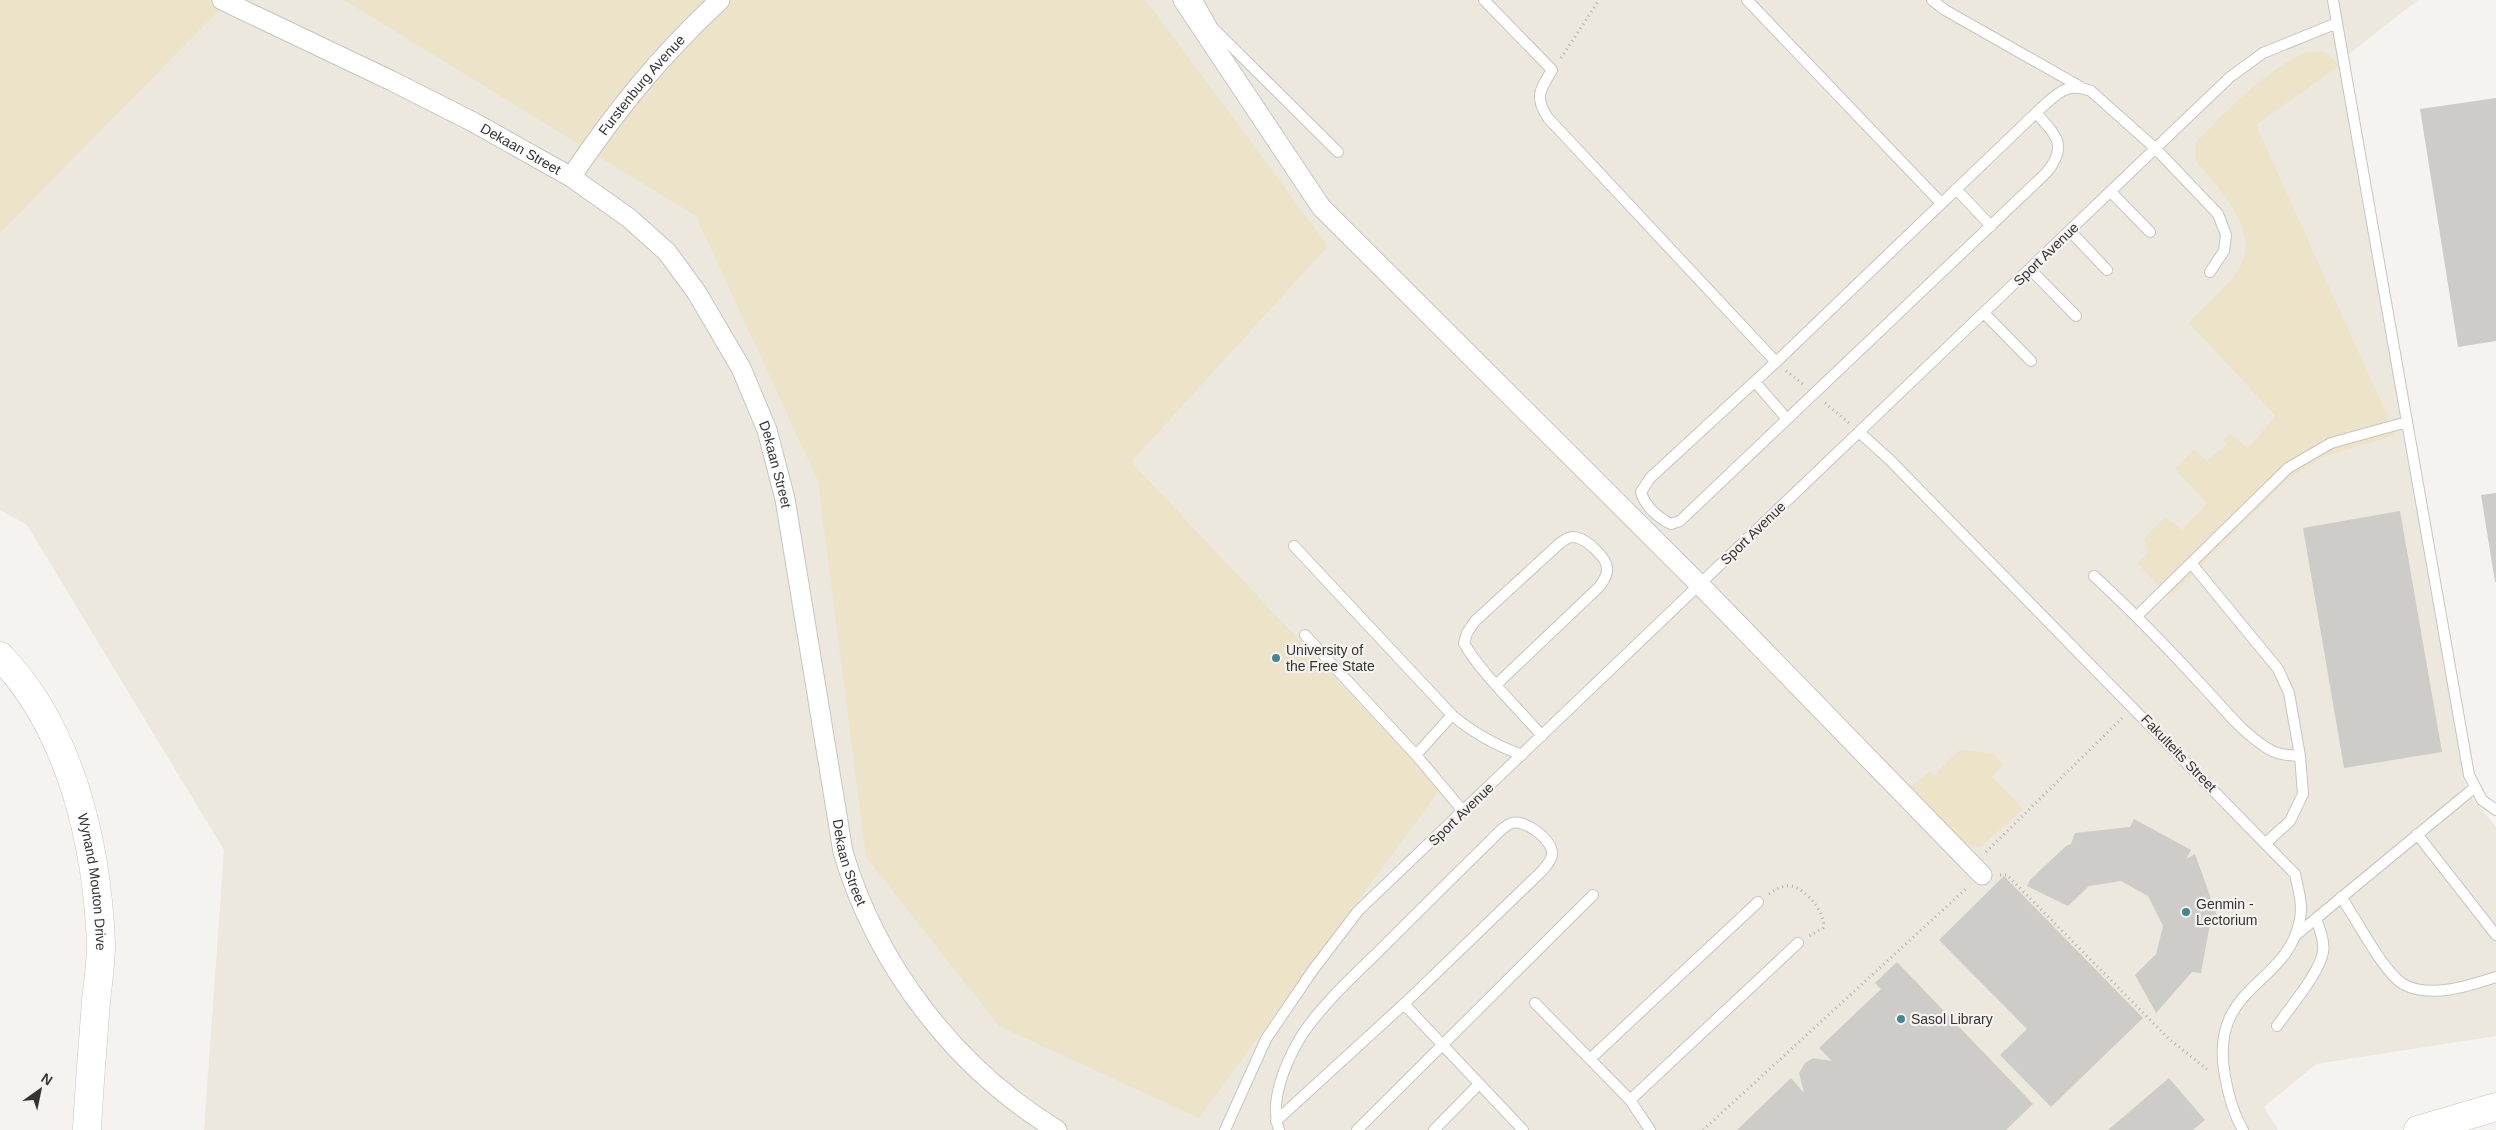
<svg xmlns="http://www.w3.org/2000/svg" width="2496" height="1130" viewBox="0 0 2496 1130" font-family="Arial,sans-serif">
<rect width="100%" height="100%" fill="#f5f3f0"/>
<!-- built -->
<path fill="#ece8dd" d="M0,0H2418L2349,54L2350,85L2405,434L2466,791L2496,827V1036L2316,1064L2264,1107L2278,1130H204L224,850L27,525L0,510Z"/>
<!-- park -->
<path fill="#ece3c8" d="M0,0H229L0,233Z
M344,0H1145L1160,19L1328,246L1131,462L1440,789L1199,1118L999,1026L866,857L818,481L696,216Z
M2306,52H2325L2340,65L2256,125L2396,435L2325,456L2286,480L2170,597L2137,563L2148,553L2144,538L2165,517L2182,530L2207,503L2175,469L2194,449L2207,461L2227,444L2223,440L2230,434L2248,448L2276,416L2189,323C2202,308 2233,282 2241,265C2259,226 2217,187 2195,160L2196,142C2231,107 2261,74 2306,52Z
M1960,750L1993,753L2003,765L1992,777L2023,809L1981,847C1957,849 1924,807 1907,790L1929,772L1934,775Z"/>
<!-- building -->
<path fill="#cdccc9" d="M2496,98V341L2458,347L2420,109Z
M2496,493V582H2495L2481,495Z
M2400,511L2442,752L2344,768L2303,528Z
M2134,819L2191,850L2186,859L2195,854L2218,918H2211L2201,973L2192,972L2156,1013L2135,975L2156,954L2163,926L2148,896L2121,881L2089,886L2068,906L2027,886L2030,880L2066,846L2071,844L2075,833L2130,827Z
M2004,876L2143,1018L2051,1107L2000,1055L2027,1029L1939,940Z
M1897,962L2033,1104L2006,1130H1737L1791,1078L1804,1093L1799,1073L1805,1063L1813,1058L1832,1061L1819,1048L1881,989L1875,983Z
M2169,1078L2205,1120L2193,1130H2108Z"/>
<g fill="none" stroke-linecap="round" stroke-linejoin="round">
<!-- lane casing -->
<g stroke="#c6c5c1" stroke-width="12">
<path id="lane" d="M1197,0L1213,28L1338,152
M1484,0L1552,70C1540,90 1534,97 1548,118L1776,362
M1747,0L1941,203
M1932,0L1945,10L2079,86
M2337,23L2469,775L2482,800L2496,810
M2036,113C2056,135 2069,146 2046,173L1680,521L1671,524C1658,518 1645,506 1641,492L1650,478L1776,362L2041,108C2058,93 2067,82 2091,91L2156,149L2218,214L2226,235L2224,251L2210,272
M1956,189L1991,226
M2111,192L2150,232
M2070,231L2107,270
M2030,269L2076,316
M1984,313L2031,361
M1755,382L1787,419
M1859,432L1890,460L2295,874C2298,889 2303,903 2300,919C2288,987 2208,984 2225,1076C2228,1093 2234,1115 2243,1130
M1294,546L1452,715
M2191,563L2278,669L2289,693L2300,756L2303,794L2290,821L2266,843
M2094,576C2131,610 2165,645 2199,682C2220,704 2241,732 2267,748C2277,755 2288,755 2300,756
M2137,616L2288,468L2331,443L2407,422
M1305,635L1416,755
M1497,684L1600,586C1603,581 1608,575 1607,568C1607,558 1587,540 1578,538C1571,535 1566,539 1560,543L1475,621L1467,633L1464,643C1480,672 1519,709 1542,736
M1463,811L1416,755L1452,715C1473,733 1495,745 1522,755
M2417,834L2496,935
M2341,897C2356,918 2383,972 2403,984C2430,999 2469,986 2496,977
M2296,935L2474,788
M1535,1003L1630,1100L1650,1130
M2277,1026C2290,1007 2319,974 2323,952C2325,941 2319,928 2316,918
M1590,1059L1758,902
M1630,1100L1798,943
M1276,1121L1404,1004
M1225,1130L1266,1039L1313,970L1358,911L2230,77L2263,53L2337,23L2333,0
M1279,1130C1269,1102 1285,1064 1299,1040C1316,1011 1352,977 1377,953C1415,915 1452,878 1490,841C1496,835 1503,826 1512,823C1525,819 1553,840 1552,854C1552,860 1546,866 1542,871L1404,1004L1523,1130
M1357,1130L1593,895
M1434,1130L1479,1084"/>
</g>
<!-- street casing -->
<g stroke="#c6c5c1" stroke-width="21">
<g id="street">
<path id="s1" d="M222,0L392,81L473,122L571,177L629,218L667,252L697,293L741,368L767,430L785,499L843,852C877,966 955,1068 1057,1130"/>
<path d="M1183,0L1321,207L1700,585L1982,875"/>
<path id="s2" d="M571,177C617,109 660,56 720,0"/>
</g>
</g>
<!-- secondary casing -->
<g stroke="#c6c5c1" stroke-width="29">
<g id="secondary">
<path id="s3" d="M0,656C71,730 97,844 101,944C101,963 98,982 96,1001C93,1044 89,1087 87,1130"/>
<path d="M2418,1130L2496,1107"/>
</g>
</g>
<!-- path -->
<path stroke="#b1b0ad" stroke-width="3" stroke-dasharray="1 4" stroke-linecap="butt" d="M1561,58L1599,0
M1786,371L1803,384
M1825,403L1849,423
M1986,852L2122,718
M2000,875H2007L2169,1039L2209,1071
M1769,894C1775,890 1782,885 1790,886C1805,887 1827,914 1823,928L1809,936
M1703,1130L1968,887"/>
<!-- lane -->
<use href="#lane" stroke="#fff" stroke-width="10"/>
<!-- street -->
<use href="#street" stroke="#fff" stroke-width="19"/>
<!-- secondary -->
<use href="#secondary" stroke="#fff" stroke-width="28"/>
</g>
<!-- markers -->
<g fill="#438796" stroke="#f5f3f0" stroke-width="2">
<circle cx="1276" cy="658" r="5"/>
<circle cx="2186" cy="912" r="5"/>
<circle cx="1901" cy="1019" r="5"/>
</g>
<g text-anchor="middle" stroke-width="4.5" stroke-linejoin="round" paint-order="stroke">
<!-- street labels -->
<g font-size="14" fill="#353433" stroke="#f5f3f0">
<text dy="5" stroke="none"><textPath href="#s2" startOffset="116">Furstenburg Avenue</textPath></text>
<text dy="5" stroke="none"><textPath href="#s1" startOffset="334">Dekaan Street</textPath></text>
<text transform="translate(2046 254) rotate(-44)" y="5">Sport Avenue</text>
<text dy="5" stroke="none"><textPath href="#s1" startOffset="754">Dekaan Street</textPath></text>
<text transform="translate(1753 533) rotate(-44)" y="5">Sport Avenue</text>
<text transform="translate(2179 753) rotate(46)" y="5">Fakulteits Street</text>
<text transform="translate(1461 814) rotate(-44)" y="5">Sport Avenue</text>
<text dy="5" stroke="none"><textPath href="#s1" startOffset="1159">Dekaan Street</textPath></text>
<text dy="5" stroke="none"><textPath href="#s3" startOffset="249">Wynand Mouton Drive</textPath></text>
</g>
<!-- poi labels -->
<g font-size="14" fill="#353433" stroke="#f5f3f0" text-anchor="start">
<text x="1286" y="655">University of<tspan x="1286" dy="16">the Free State</tspan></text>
<text x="2196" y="909">Genmin -<tspan x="2196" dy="16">Lectorium</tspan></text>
<text x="1911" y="1024">Sasol Library</text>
</g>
</g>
<!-- north arrow -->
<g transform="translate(40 1090) rotate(33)" stroke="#f5f3f0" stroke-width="4" paint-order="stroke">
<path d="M0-4L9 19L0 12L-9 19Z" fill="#353433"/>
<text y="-8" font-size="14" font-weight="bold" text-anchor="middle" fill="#353433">N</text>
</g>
</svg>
